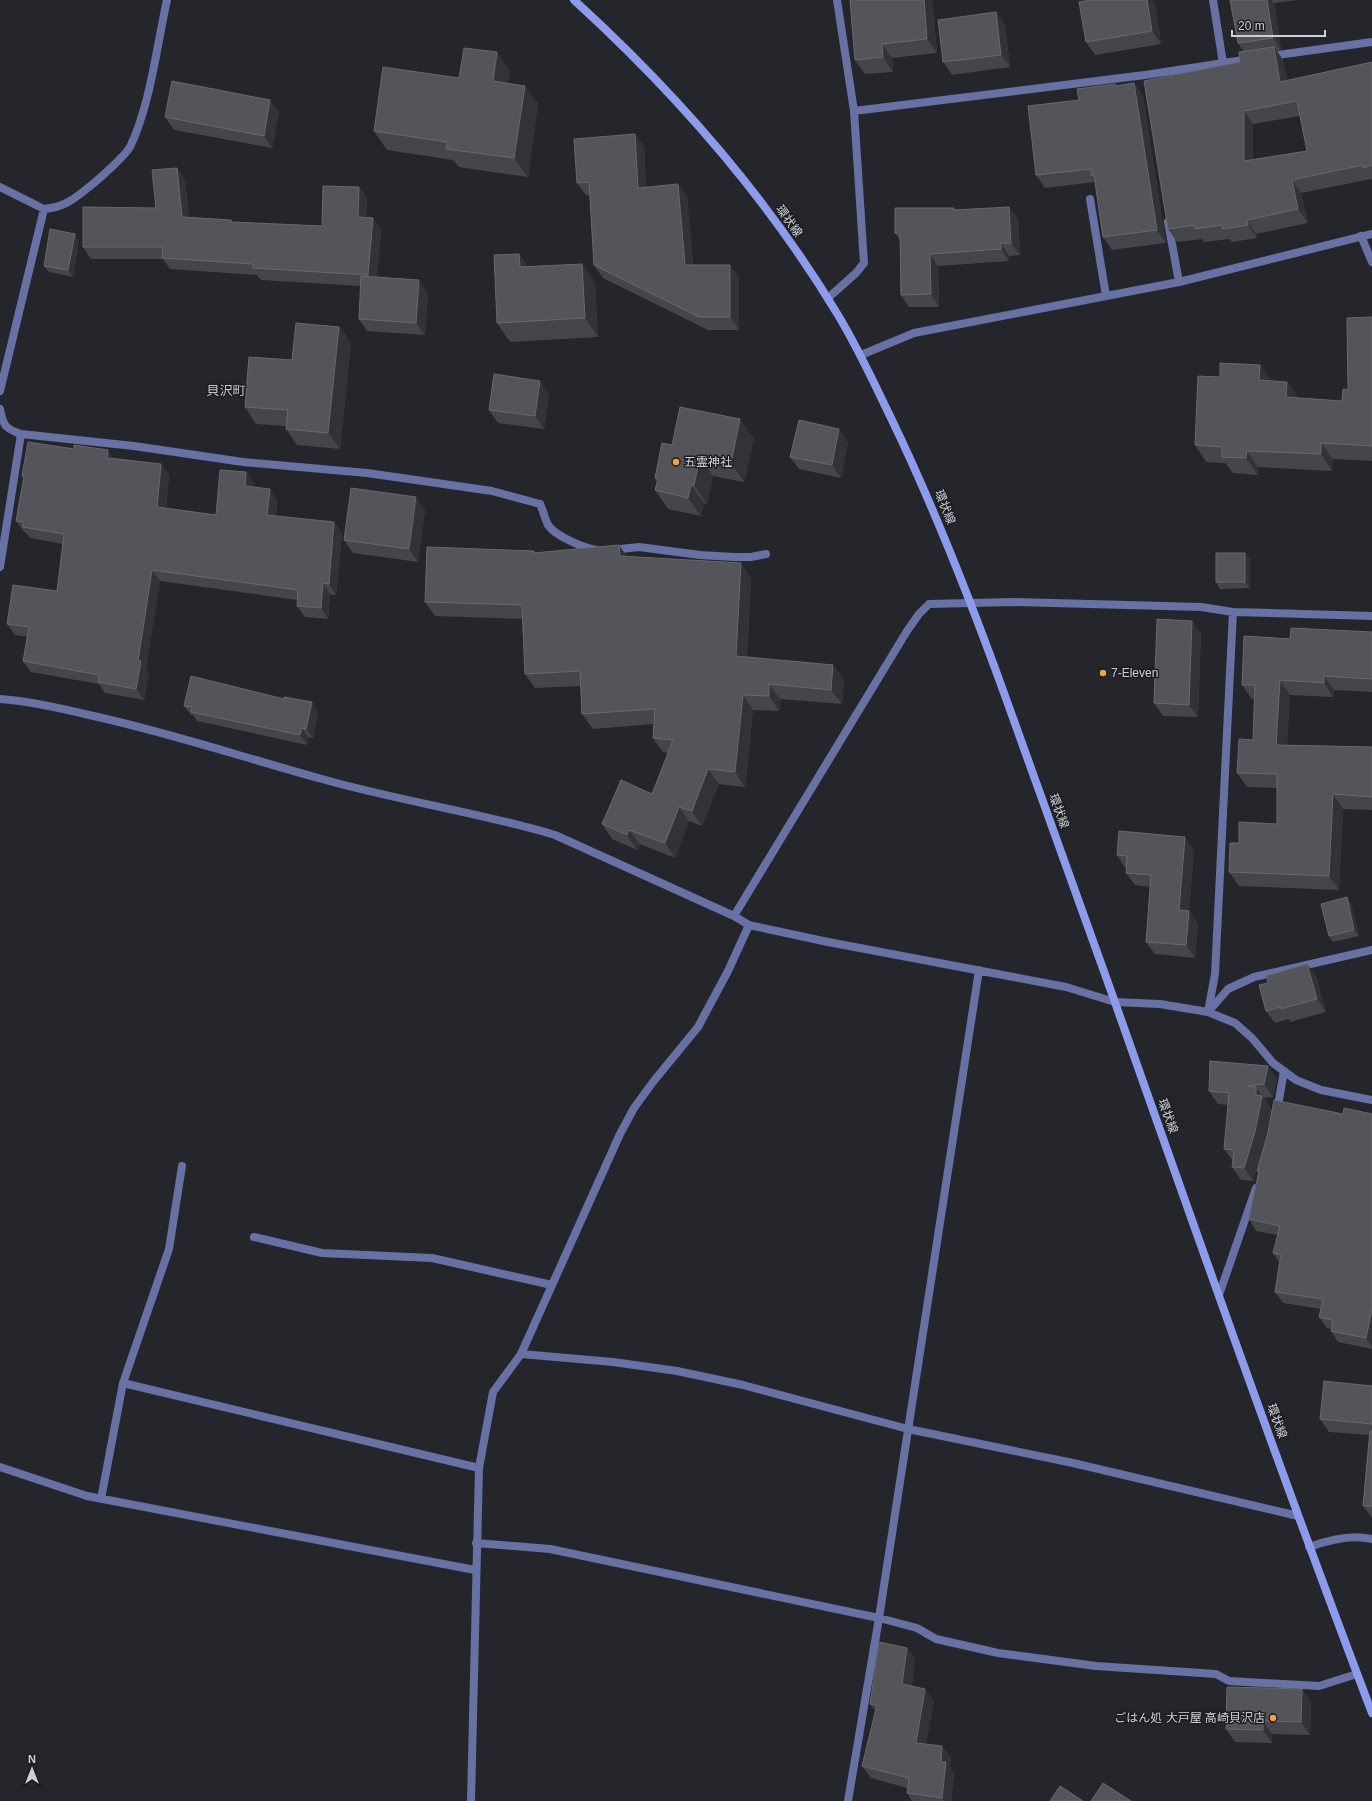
<svg xmlns="http://www.w3.org/2000/svg" width="1372" height="1801" viewBox="0 0 1372 1801" font-family="Arial,'Noto Sans JP',sans-serif">
<rect width="100%" height="100%" fill="#25262c"/>
<g fill="none" stroke-linecap="round" stroke-linejoin="round">
<!-- lane -->
<path stroke="#6871a4" stroke-width="8" d="M1361,236L1372,262
M540,504C543,510 545,519 548,525C555,536 584,548 596,550
M611,550L639,547L700,555L734,557H751L766,554
M1277,1111L1284,1071
M1219,1295L1256,1188"/>
<!-- street -->
<path stroke="#6871a4" stroke-width="8" d="M1213,0L1223,63
M1270,56L1372,42
M854,111L1145,75L1250,59
M0,187L44,209
M1090,199L1106,296
M1168,222L1179,282
M828,298L856,273L864,263L854,111L837,0
M861,355L914,333L1179,282L1372,234
M0,391L44,209C64,207 73,200 89,187C98,180 124,157 130,147C150,106 157,45 167,0
M0,409C3,426 6,429 21,434L0,567
M21,434L134,446L243,462L367,473L492,491L540,504
M0,699C30,701 60,708 89,715C168,732 245,758 322,779C399,801 478,812 555,835L734,916L749,925L828,942L1066,987L1115,1002L1160,1004L1208,1012L1235,1023L1252,1038L1273,1063L1296,1080L1321,1090L1372,1100
M734,916L907,631L919,614L929,604L1012,602L1201,607L1233,612L1372,616
M1209,1011L1228,989L1254,977L1372,950
M1208,1012L1215,974L1233,612
M254,1237L322,1253L432,1258L552,1285
M521,1354L613,1362L677,1371L743,1385L908,1429L1073,1463L1298,1516
M123,1383L479,1468
M0,1467L87,1496L475,1570
M101,1499L123,1383L169,1249L182,1166
M476,1543L550,1549L879,1618L917,1628L936,1639L998,1653L1096,1666L1216,1674L1229,1681L1319,1686L1357,1674
M1309,1547C1328,1540 1352,1534 1372,1539
M471,1801L479,1468L493,1392L521,1354L620,1134L634,1108L653,1082L698,1027L728,971L749,925
M848,1801L879,1618L979,970"/>
<!-- secondary -->
<path stroke="#8d9bed" stroke-width="8" d="M574,0C675,92 767,197 838,315C858,348 874,383 891,418C934,507 970,599 1004,693C1039,792 1076,891 1111,991C1196,1232 1281,1474 1372,1713"/>
</g>
<!-- wall -->
<path fill="#44464b" fill-rule="evenodd" d="M850,0H932L937,53L892,58L893,72L865,74L855,60Z
M1232,0H1297L1274,3L1281,50H1276L1283,60L1287,80L1372,62V180L1371,179L1301,193L1308,223L1256,234L1257,238L1232,242L1229,239L1204,242L1202,239L1177,242L1168,229L1240,62L1244,52L1238,43ZM1300,116L1307,151L1253,160V124Z
M1155,4L1161,44L1095,55L1086,42Z
M996,12L1005,25L1010,67L952,75L943,62Z
M510,71L508,83L538,104L528,177L459,167L453,160L387,150L374,131L459,78Z
M1134,83L1143,96L1166,243L1112,250L1103,237L1095,182L1045,188L1036,175L1079,100L1117,86Z
M279,112L272,148L174,130L165,117Z
M644,146L646,187L687,196L693,265L739,277V330H708L603,278L594,265L590,195H586L577,183Z
M177,168L185,180L189,217L231,220L232,222L322,226L359,187L367,198L366,218H373L381,230L377,277L428,293L425,335L367,331L359,319L361,286L261,280L257,275L170,269L163,259H91L83,247L156,208Z
M1009,207L1018,219L1020,255L1009,256V261L938,266L939,307H909L901,295L900,240L895,233L954,208L955,210Z
M79,240L73,277L49,272L44,266Z
M519,254L528,267L582,264L595,283L598,337L510,342L497,323Z
M1372,317V461L1333,459L1332,471L1258,467V475L1233,473L1225,463L1206,462L1195,445L1220,377L1260,365L1271,381L1287,382L1298,398L1342,401L1348,390Z
M339,327L351,343L340,449L297,445L286,429V426L256,424L245,407L292,360Z
M549,394L544,429L498,423L489,410Z
M754,438L744,482L713,476L707,504L704,503L701,516L668,509L655,490L657,482L655,478L672,445Z
M848,442L841,478L799,469L790,457Z
M114,458L161,464L169,475L166,508L216,515L246,472L254,483L253,487L277,500L276,516L342,533L336,595L330,594L328,619L305,617L297,606V600L160,581L146,669L149,672L144,700L105,693L99,684L31,672L23,661L28,637L15,635L7,624L57,591L63,544L30,538L26,533L24,532L16,521L24,478L22,476Z
M425,510L418,562L353,553L344,540Z
M619,545L626,556L751,578L747,657L833,665L844,680L842,704L780,699L779,711L753,710L745,787L719,784L702,826L689,821L675,858L640,844L637,850L612,839L602,824L652,794L668,753L663,752L653,738L654,724L593,729L582,714L581,686L535,688L525,674L522,619L435,616L425,602L534,551L536,553Z
M1245,553L1250,559V588L1220,589L1216,582Z
M1372,632V692L1334,690L1333,697L1290,695L1287,745L1372,747V810L1343,809L1339,890L1239,886L1229,872L1239,843L1277,824V788L1247,787L1237,773L1253,740L1254,699H1252L1242,685L1290,639Z
M1201,633L1198,717L1163,716L1154,703Z
M184,706L318,712L313,738L308,737L307,745L197,721L193,715H191Z
M1194,850L1189,911L1198,924L1195,958L1155,954L1146,942L1150,887L1135,885L1126,873V868H1125L1117,855Z
M1347,897L1351,904L1359,936L1333,942L1329,936Z
M1307,964L1316,977L1326,1012L1290,1022L1289,1019L1275,1023L1266,1011L1268,983Z
M1268,1066L1277,1079L1273,1097L1264,1098L1271,1109L1264,1145L1253,1181L1241,1180L1232,1167L1233,1161L1224,1149L1228,1105L1218,1104L1209,1091Z
M1343,1114H1372V1349L1338,1342L1331,1331V1329L1327,1328L1319,1317L1321,1309L1283,1303L1275,1292L1279,1262L1273,1253L1278,1235L1256,1231L1249,1219L1258,1173L1257,1171Z
M1372,1386V1518L1363,1506L1369,1435L1329,1432L1320,1419Z
M907,1648L915,1659L912,1686L934,1701L926,1744L951,1758L950,1767L954,1774L951,1801H912L907,1793V1788L871,1778L862,1766L876,1712L870,1704Z
M1311,1702L1310,1735L1272,1734V1743L1235,1742L1226,1729Z"/>
<!-- shaded-wall -->
<path fill="#323339" d="M924,0H932L937,53L927,39Z
M1147,0H1152L1155,4L1161,44L1152,31Z
M1267,0H1271L1274,3L1281,50L1273,38Z
M996,12L1005,25L1010,67L1001,55Z
M882,44L892,58L893,72L883,57Z
M1274,47L1283,60L1290,95L1280,82Z
M497,52L510,71L506,100L493,81Z
M1134,83L1143,96L1166,243L1157,230Z
M525,86L538,104L528,177L514,158Z
M270,100L279,112L272,148L264,136Z
M1244,111L1253,124V175L1244,161Z
M635,134L644,146L647,200L638,188Z
M177,168L185,180L190,228L182,217Z
M1292,180L1301,193L1308,223L1298,209Z
M678,184L687,196L694,277L685,265Z
M359,187L367,198L366,229L358,217Z
M1009,207L1018,219L1020,255L1011,243Z
M373,218L381,230L376,286L368,275Z
M1247,220L1256,234L1257,238L1248,225Z
M75,234L79,240L73,277L68,270Z
M1001,243L1009,256V261L1001,249Z
M519,254L532,272L520,267Z
M930,254L938,266L939,307L931,294Z
M582,264L595,283L598,337L585,318Z
M730,265L739,277V330L730,317Z
M419,280L428,293L425,335L416,323Z
M339,327L351,343L340,449L328,433Z
M1260,365L1271,381L1259,380Z
M540,381L549,394L544,429L535,416Z
M1287,382L1298,398L1286,397Z
M740,419L754,438L744,482L731,463Z
M839,429L848,442L841,478L832,465Z
M1321,443L1333,459L1332,471L1321,454Z
M108,450L115,461L107,458Z
M1247,451L1258,467V475L1246,458Z
M700,457L713,476L707,504L694,485Z
M161,464L169,475L165,518L157,507Z
M246,472L254,483L252,497L245,486Z
M691,485L704,503L701,516L688,498Z
M270,489L277,500L275,526L267,515Z
M416,497L425,510L418,562L409,549Z
M334,522L342,533L336,595L329,584Z
M619,545L629,560L620,556Z
M1245,553L1250,559V588L1245,582Z
M741,563L751,578L746,671L736,656Z
M152,570L160,581L146,669L149,672L144,700L136,689L138,661Z
M323,583L330,594L328,619L321,608Z
M1192,621L1201,633L1198,717L1189,705Z
M833,665L844,680L842,704L831,690Z
M1324,676L1334,690L1333,697L1324,683Z
M1280,680L1290,695L1286,759L1276,745Z
M769,684L780,699L779,711L769,696Z
M743,695L753,710L745,787L735,772Z
M312,702L318,712L313,738L306,729Z
M302,728L308,737L307,745L300,735Z
M708,769L719,784L702,826L692,811Z
M1333,794L1343,809L1339,890L1329,876Z
M679,807L689,821L675,858L665,843Z
M629,830L640,844L637,850L627,835Z
M1185,837L1194,850L1188,923L1179,910Z
M1347,897L1351,904L1359,936L1354,930Z
M1189,911L1198,924L1195,958L1186,945Z
M1307,964L1316,977L1326,1012L1317,999Z
M1268,1066L1277,1079L1273,1097L1264,1084Z
M1256,1087L1271,1109L1264,1145L1253,1181L1244,1168Z
M1372,1309V1347L1366,1338Z
M907,1648L915,1659L911,1696L902,1684Z
M925,1689L934,1701L924,1754L916,1743Z
M1302,1689L1311,1702L1310,1735L1301,1722Z
M1263,1721L1272,1734V1743L1263,1730Z
M942,1746L951,1758L950,1767L954,1774L951,1801H944L942,1798L941,1762Z"/>
<!-- building -->
<path fill="#54555a" stroke="#67696d" fill-rule="evenodd" d="M850,0H924L927,39L882,44L883,57L855,60Z
M1090,0H1147L1152,31L1086,42L1079,2Z
M1230,0H1267L1273,38L1238,43Z
M996,12L1001,55L943,62L938,20Z
M1274,47L1280,82L1372,62V165L1363,168V165L1292,180L1298,209L1247,220L1248,225L1223,229L1222,225L1195,229L1194,225L1168,229L1144,81L1240,62L1239,52ZM1297,101L1307,151L1244,161V111Z
M464,48L497,52L493,81L525,86L514,158L446,149L447,142L374,131L383,67L459,78Z
M172,81L270,100L264,136L165,117Z
M1134,83L1157,230L1103,237L1094,175H1091V169L1036,175L1028,106L1079,100L1077,89L1115,84L1116,86Z
M635,134L638,188L678,184L685,265H730V317H699L594,265L589,182L577,183L574,139Z
M177,168L182,217L231,220V222L322,226L323,186L359,187L358,217L373,218L368,275L253,268V264L162,258L163,247H83V207L156,208L152,170Z
M1009,207L1011,243H1001V249L930,254L931,294L901,295L900,233H895V208H954V210Z
M50,229L75,234L68,270L44,266Z
M519,254L520,267L582,264L585,318L497,323L494,255Z
M361,276L419,280L416,323L359,319Z
M1372,317V446L1321,443V454L1247,451L1246,458L1222,457V447L1195,445L1198,376L1220,377V363L1260,365L1259,380L1287,382L1286,397L1342,401L1343,389L1348,390L1347,318Z
M296,323L339,327L328,433L286,429L288,410L245,407L249,357L292,360Z
M494,374L540,381L535,416L489,410Z
M680,407L740,419L731,463L700,457L694,485H691L688,498L655,490L658,479L655,478L662,443L672,445Z
M799,420L839,429L832,465L790,457Z
M28,442L74,449V445L108,450L107,458L161,464L157,507L216,515L220,470L246,472L245,486L270,489L267,515L334,522L329,584L323,583L321,608L297,606L298,590L152,570L138,661H141L136,689L98,682L99,675L23,661L29,627L7,624L13,585L57,591L64,534L23,527V522L16,521L24,476H22Z
M351,488L416,497L409,549L344,540Z
M619,545L620,556L741,563L736,656L833,665L831,690L769,684V696L743,695L735,772L708,769L692,811L679,807L665,843L629,830L627,835L602,824L621,780L652,794L673,740L653,738L655,709L582,714L580,671L525,674L522,605L425,602L427,547L534,551V553Z
M1216,553H1245V582H1216Z
M1157,619L1192,621L1189,705L1154,703Z
M1291,628L1372,632V679L1324,676V683L1280,680L1276,745L1372,747V797L1333,794L1329,876L1229,872L1230,843H1239V822L1277,824V774L1237,773L1239,739L1253,740L1255,685H1242L1244,636L1290,639Z
M191,676L284,699V697L312,702L306,729L302,728L300,735L191,712L192,707L184,706Z
M1119,831L1185,837L1179,910L1189,911L1186,945L1146,942L1151,875L1126,873L1127,856L1117,855Z
M1347,897L1354,930L1329,936L1321,904Z
M1307,964L1317,999L1281,1009V1007L1266,1011L1259,985L1268,983L1266,976Z
M1210,1061L1268,1066L1264,1084L1248,1086L1256,1087V1095L1262,1096L1255,1132L1244,1168L1232,1167L1234,1150L1224,1149L1229,1093L1209,1091Z
M1274,1100L1343,1114L1344,1108L1372,1114V1309L1366,1338L1331,1331L1333,1320L1319,1317L1323,1299L1275,1292L1281,1255L1273,1253L1280,1226L1249,1219L1259,1171H1257L1267,1136Z
M1324,1381L1372,1386V1424L1320,1419Z
M1370,1431H1372V1506H1363Z
M879,1642L907,1648L902,1684L925,1689L916,1743L942,1746L941,1762H946L942,1798L907,1793L909,1778L862,1766L877,1705L870,1704Z
M1227,1687L1302,1689L1301,1722L1263,1721V1730L1226,1729Z
M1103,1783L1131,1801H1091Z
M1060,1786L1083,1801H1050Z"/>
<!-- markers -->
<g fill="#f5a345" stroke="#1c1d22" stroke-width="1.5">
<circle cx="676" cy="462" r="4"/>
<circle cx="1103" cy="673" r="4"/>
<circle cx="1273" cy="1718" r="4"/>
</g>
<g text-anchor="middle" stroke-width="3" stroke-linejoin="round" paint-order="stroke">
<!-- street labels -->
<g font-size="12" fill="#d0d1d5" stroke="#1c1d22">
<text transform="translate(789 221) rotate(54)" y="4">環状線</text>
<text transform="translate(945 507) rotate(68)" y="4">環状線</text>
<text transform="translate(1059 811) rotate(70)" y="4">環状線</text>
<text transform="translate(1168 1116) rotate(70)" y="4">環状線</text>
<text transform="translate(1277 1421) rotate(70)" y="4">環状線</text>
</g>
<!-- poi labels -->
<g font-size="12" fill="#d0d1d5" stroke="#1c1d22" text-anchor="start">
<text x="684" y="466">五霊神社</text>
<text x="1111" y="677">7-Eleven</text>
<text x="1265" y="1722" text-anchor="end">ごはん処 大戸屋 高崎貝沢店</text>
</g>
<!-- neighbourhood labels -->
<g font-size="13" fill="#c2c4cb" stroke="#1c1d22">
<text x="226" y="395">貝沢町</text>
</g>
</g>
<!-- north arrow -->
<g transform="translate(32 1769)" stroke="#1c1d22" stroke-width="3" paint-order="stroke">
<path d="M0-3L7 15L0 10L-7 15Z" fill="#d0d1d5"/>
<text y="-6" font-size="11" font-weight="bold" text-anchor="middle" fill="#d0d1d5">N</text>
</g>
<!-- scale -->
<path d="M1232 30v6h93v-6" fill="none" stroke="#d0d1d5" stroke-width="2"/>
<text x="1238" y="30" font-size="12" fill="#d0d1d5" stroke="#1c1d22" stroke-width="3" paint-order="stroke">20 m</text>
</svg>
